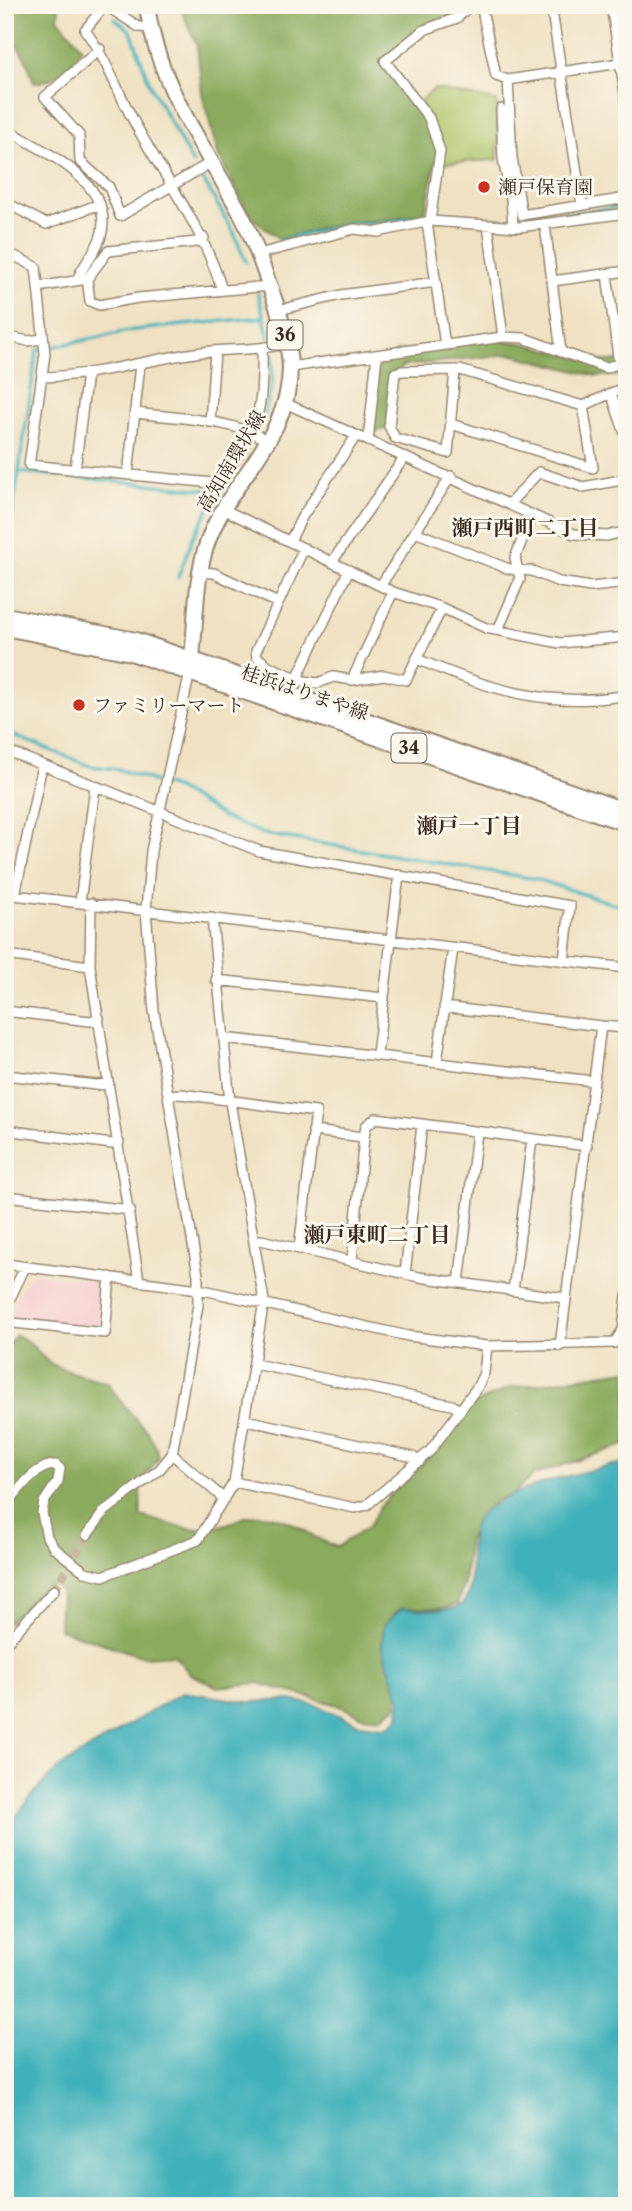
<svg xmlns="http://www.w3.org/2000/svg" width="632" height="2211" viewBox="0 0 632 2211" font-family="'Libre Caslon Text','Noto Serif JP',serif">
<rect width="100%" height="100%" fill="#fbf7ec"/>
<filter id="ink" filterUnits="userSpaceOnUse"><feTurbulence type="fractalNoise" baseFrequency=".0143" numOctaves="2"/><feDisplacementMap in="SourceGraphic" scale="14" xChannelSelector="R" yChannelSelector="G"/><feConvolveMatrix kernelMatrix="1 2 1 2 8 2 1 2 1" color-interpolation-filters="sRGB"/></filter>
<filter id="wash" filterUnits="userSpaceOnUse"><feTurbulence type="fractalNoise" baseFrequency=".00686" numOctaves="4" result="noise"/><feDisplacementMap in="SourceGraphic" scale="28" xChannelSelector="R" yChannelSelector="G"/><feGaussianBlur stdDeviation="1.57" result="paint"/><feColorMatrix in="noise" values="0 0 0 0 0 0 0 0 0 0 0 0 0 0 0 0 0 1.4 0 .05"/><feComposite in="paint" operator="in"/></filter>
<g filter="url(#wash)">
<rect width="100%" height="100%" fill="#efe1c2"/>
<!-- built -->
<path fill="#f7cfd2" d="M34,1273L100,1282L106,1289L101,1323L94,1328L14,1319L10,1312L26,1278Z"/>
<!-- green -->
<path fill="#afc469" stroke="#757744" stroke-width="2" d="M434,89L497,101L498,160L441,163L419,102Z"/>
<!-- forest -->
<path fill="#8baa5d" stroke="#636a3e" stroke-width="2" d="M5,5H59L58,18L82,48C71,67 56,81 34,83C29,63 21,46 5,33Z
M179,5H467L455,17L427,26L381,61L428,119L438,151L425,213L376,221H351L279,239L249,215L218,155L202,93L197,45Z
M471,337L522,343L591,361H627V375L596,376L510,354L402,366L392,386L388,428L371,433L378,367L398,351L446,350Z
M16,1335C36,1344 35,1353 50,1363C67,1374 90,1376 109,1383C122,1412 152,1425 159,1457L140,1484L141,1516C166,1523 190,1533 216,1527C231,1524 248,1513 263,1515C296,1518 306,1537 337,1547L369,1526L380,1506L433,1452L457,1417L472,1405L510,1388L627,1370V1444L534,1475L511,1495L495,1500L476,1523L468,1540L464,1584L457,1604L444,1608H411L395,1612L385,1627L382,1648L397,1677V1705L381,1718L362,1716L337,1705L259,1683L218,1687L190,1674L174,1655L144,1657L59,1629L61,1591L54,1585L43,1588L5,1625V1349Z"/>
<!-- water -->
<path fill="#40b0ba" stroke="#3e6d6c" stroke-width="2" d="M627,1462V2206H5V1855L17,1815L40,1786L61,1766L183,1692L249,1702L291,1700L315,1705L360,1724L384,1727L392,1724L399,1716L400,1699L382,1647L384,1625L402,1608C417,1608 435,1612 450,1609C488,1604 457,1539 480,1515C508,1487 587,1471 627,1462Z"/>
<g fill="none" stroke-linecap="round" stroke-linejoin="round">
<!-- stream -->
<path stroke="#40b0ba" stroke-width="3.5" d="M114,18L131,31L151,87L193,164
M201,176L234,233L246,262
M436,214L506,220
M517,220L627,206
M280,241L351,223L377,224L424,215
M258,294L270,341
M263,419L272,385L273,355
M20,472L219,491
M5,564L37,350L134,330L264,317
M178,577L193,537L219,491
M5,732L90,766L117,769L177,789L225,818L264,834L536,879L627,908"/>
</g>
</g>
<g filter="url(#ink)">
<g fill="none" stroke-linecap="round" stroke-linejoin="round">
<!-- street-tunnel -->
<path stroke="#cbbca1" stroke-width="9" stroke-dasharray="9 4.5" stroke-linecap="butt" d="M54,1590L87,1535"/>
<!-- street casing -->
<g stroke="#958670" stroke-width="12">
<path id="street" d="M105,5L85,30C108,61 119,96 138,129C168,183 204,230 222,290
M105,5L139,27L150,28
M481,5L496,76L508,80
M551,5L582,205
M611,5L627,106
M100,49L45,97L79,135L80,161L109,187L120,216L210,163
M620,63L508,80L512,158L522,215L627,198
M501,109L503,159L511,198L513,227
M5,128C41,151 112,179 102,232C99,249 83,264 77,280
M5,202L46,224L100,204
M430,221L440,151L429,118L385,61L424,30L457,18L470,5
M427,222L445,345
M488,225L503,337
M545,225L561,352
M5,251L36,267L45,354L29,465L213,483C224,478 229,469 235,460C262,421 263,396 262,350
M259,254L354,229L378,232L430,221L519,227L627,213
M607,274L619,364
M87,279L108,251L197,242L204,238
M552,281L627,271
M38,287L87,279L90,301L99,305L138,298L270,286
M279,310L341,295L436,282
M5,336L28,341L42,339
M290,367L503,337L524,338L606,368L627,360
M455,370L448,453L395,438L389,426L395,373L401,371L460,370L583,406L627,386
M5,372L11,337
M42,377C97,376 148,359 202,352C231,349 259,350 287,344
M611,393L627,439
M285,403L574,534L607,536L627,531
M136,413C175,418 237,419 269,442
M210,422L215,351
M451,424L593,468L583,406
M368,441L377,355
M75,470L87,373
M128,475L140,364
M509,504L539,472L583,487L627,479
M223,509L393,592L442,608L486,628L560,643L627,637
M415,532L509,569L532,571L559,582L591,587L627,583
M290,541L302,517L356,436
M304,548L256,651L257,657L270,667L304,681L318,683L333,677L353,680L384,675L406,680L442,608
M332,562L404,458
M201,572L214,573L278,603
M381,585L451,476
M498,630L520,579L515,558L532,515
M417,659C487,689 550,709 627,695
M297,678L349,570
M352,680L393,592
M5,750L259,851L570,906L564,961
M5,894L627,968
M15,895L42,765
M80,902L95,787
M91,903L90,966L139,1281
M5,955L90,966
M216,980L384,998
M444,1007L601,1026
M5,1011L90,1021L99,1018
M224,1038L593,1081
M377,1054L399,875
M437,1062L453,948
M5,1075L96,1085L109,1084
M169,1095L181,1094L316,1112L299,1248
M5,1130L112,1144L119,1142
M313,1131L364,1137
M5,1196L130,1210
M254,1241L261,1240L419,1277L565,1298
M352,1260L364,1137L366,1126L376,1118L587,1146
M5,1264L199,1289L408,1336L487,1346L614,1343L623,1330L627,1296
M405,1274L422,1125
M459,1283L477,1132
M513,1291L532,1139
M5,1309L25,1267
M5,1322L105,1333L110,1277
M560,1346L601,1026L627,1028
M255,1364L452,1405L460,1410
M246,1420L413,1457L419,1462
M172,1454L224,1499
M234,1482L355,1508L367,1505L430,1451L478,1386L484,1373L487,1346
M5,1506C18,1492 35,1464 56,1465L60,1469L58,1481L44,1502L42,1513L47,1537L54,1548L85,1572L103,1576L198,1540L234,1482L264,1301L230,1102L212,918
M87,1535L104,1512L160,1469L172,1454L198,1305V1275L154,1011L146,910L151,851L190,672
M5,1644L54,1590"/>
</g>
<!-- primary casing -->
<g stroke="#958670" stroke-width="18">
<path id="primary" d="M147,5C157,86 205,146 242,216C254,240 262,264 271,290C280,314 289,341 290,367C290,439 230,479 208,541C193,582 197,630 190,672
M5,615L136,640L627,811
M5,628L131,653L627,824"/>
</g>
<!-- street -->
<use href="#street" stroke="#fff" stroke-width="9"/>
<!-- primary -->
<use href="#primary" stroke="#fff" stroke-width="14"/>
</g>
</g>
<!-- markers -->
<g fill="#c8321e" stroke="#fbf7ec" stroke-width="2.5">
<circle cx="484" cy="187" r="7"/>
<circle cx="79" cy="705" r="7"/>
</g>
<g text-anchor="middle" stroke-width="6" stroke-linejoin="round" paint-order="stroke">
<!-- shield labels -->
<g fill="#fbf7ec" stroke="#75685c" stroke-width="2">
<rect x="267.5" y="320.5" width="35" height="29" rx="5"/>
<rect x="391.5" y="733.5" width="35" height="29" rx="5"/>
</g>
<g font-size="18" font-weight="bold" fill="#3b2a1e">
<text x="285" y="341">36</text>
<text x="409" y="754">34</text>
</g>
<!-- poi labels -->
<g font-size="19" fill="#3b2a1e" stroke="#fbf7ec" text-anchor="start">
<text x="498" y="194">瀬戸保育園</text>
<text x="93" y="712">ファミリーマート</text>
</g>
<!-- street labels -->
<g font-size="19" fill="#3b2a1e" stroke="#fbf7ec">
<text transform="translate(231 461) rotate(-59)" y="7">高知南環状線</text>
<text transform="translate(305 692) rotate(19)" y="7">桂浜はりまや線</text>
</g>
<!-- neighbourhood labels -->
<g font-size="21" font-weight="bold" fill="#3b2a1e" stroke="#fbf7ec">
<text x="525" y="535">瀬戸西町二丁目</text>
<text x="469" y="833">瀬戸一丁目</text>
<text x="377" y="1242">瀬戸東町二丁目</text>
</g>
</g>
<!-- margin -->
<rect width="632" height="2211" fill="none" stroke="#fbf7ec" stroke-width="28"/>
</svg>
